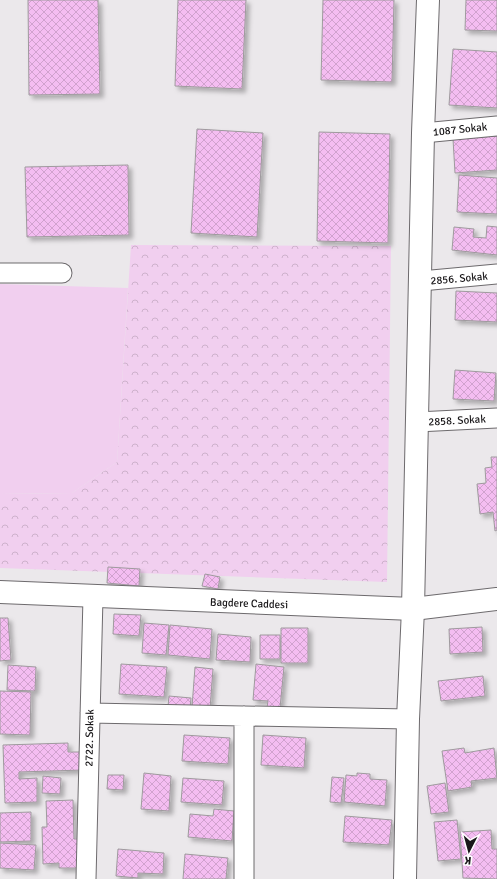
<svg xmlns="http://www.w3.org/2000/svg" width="497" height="879" viewBox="0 0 497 879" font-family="Signika,sans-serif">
<defs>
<pattern id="forest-crowns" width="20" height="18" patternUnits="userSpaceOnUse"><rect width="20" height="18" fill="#f1cfef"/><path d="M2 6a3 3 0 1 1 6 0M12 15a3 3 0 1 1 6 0" fill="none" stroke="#ceb1cc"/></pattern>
<pattern id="building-cross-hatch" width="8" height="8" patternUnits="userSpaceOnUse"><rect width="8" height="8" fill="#f4bdf1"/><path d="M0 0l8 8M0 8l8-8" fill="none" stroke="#d1a2ce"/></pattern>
<filter id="shadow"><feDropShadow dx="3.5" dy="3.5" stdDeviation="2" flood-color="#0004"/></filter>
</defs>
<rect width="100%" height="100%" fill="#ebe8eb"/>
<!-- forest -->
<path fill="url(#forest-crowns)" d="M131,245L391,246L387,582L0,568V494L72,493L117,462Z"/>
<!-- green -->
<path fill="#f1cfef" d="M0,284L128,288L117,462L72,493L0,494Z"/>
<!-- building -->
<path fill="url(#building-cross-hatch)" stroke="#9e9a9d" filter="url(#shadow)" d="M28,0H98L100,94L29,95Z
M178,0H246L242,89L175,86Z
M323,0H394L392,82L321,80Z
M466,0H497V31L465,30Z
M453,49L497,52V108L449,105Z
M197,129L263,133L257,237L191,233Z
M319,132L390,134L388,243L317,241Z
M497,136V170L455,173L453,139Z
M128,165L129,235L27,237L25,167Z
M459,175L497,178V214L457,212Z
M487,226L497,227V255L452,250L454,227L474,229L473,237L486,238Z
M456,291L497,293V322L455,320Z
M455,370L496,373L494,401L453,399Z
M491,457H497V530L495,531L493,512L480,514L477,484L486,483L485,468L492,467Z
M108,567L140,569L139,586L107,583Z
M205,574L220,577L218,589L202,586Z
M114,614L141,615L139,636L113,634Z
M0,618H8L11,660L0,661Z
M144,623L169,625L166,655L142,653Z
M170,625L212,629L210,659L168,655Z
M482,627L483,652L450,654L449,629Z
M281,628H308V663H281Z
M218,634L251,637L250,662L216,660Z
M260,635H280V659H260Z
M121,664L167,667L164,697L119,694Z
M256,664L284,667L280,708L267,707L268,701L253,700Z
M8,665L36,667L35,691L7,690Z
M195,667L213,669L210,709L192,707Z
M483,676L485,696L441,701L438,681Z
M0,691L31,692L30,735L0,734Z
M169,696L191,698L190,708L168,706Z
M184,735L230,738L228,764L182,761Z
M263,735L306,738L304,768L261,765Z
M68,743V752H82L83,770L19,772V779L37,778V802L5,803L3,745Z
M464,748L465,753L494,748L497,778L471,781L472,787L448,791L442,751Z
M144,773L171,776L169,811L141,809Z
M357,773L370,774V779L387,780L385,806L344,802L346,775L357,776Z
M108,775H124L123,790L107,789Z
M43,776L61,778L60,794L42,793Z
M332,777L344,778L341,803L330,802Z
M183,778L224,781L222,805L181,802Z
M445,783L449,812L431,814L427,786Z
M73,800L74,839H79L80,868H59V863L43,864L42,827H47L46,801Z
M214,809L234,811L232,841L188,837L190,814L213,816Z
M31,812V841L0,842V813Z
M345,816L392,820L389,845L343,842Z
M457,820L461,859L438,861L434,822Z
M491,830L492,849H497V879L463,878L460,832Z
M0,843L36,845L34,870L0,868Z
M118,849L164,853L163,874L138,873V878L116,876Z
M185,854L228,858L226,879H183Z"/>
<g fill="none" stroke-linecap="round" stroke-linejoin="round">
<!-- minor casing -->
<g stroke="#6d6a6d" stroke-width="21">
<path id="minor" d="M423,133L497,126
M0,273H62
M421,281L497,274
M417,422L497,418
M90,713L408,719
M86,879L93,597
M244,879V716"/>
</g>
<!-- tertiary casing -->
<g stroke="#6d6a6d" stroke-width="24">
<path id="tertiary" d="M405,879L408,719L413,609L423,133L428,0"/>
</g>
<!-- secondary casing -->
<g stroke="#6d6a6d" stroke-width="24">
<path id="secondary" d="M0,592L413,609L497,599"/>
</g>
<!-- minor -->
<use href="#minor" stroke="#fff" stroke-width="19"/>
<!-- tertiary -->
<use href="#tertiary" stroke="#fff" stroke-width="22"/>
<!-- secondary -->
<use href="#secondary" stroke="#fff" stroke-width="22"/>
</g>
<g text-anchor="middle" stroke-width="3" stroke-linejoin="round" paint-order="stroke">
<!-- street labels -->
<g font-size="11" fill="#191719" stroke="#fff">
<text transform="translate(460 129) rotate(-6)" y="4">1087 Sokak</text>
<text transform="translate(459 278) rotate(-5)" y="4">2856. Sokak</text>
<text transform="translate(457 420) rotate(-3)" y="4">2858. Sokak</text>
<text transform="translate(249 603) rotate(2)" y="4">Bagdere Caddesi</text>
<text transform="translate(89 738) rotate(-89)" y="4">2722. Sokak</text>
</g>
</g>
<!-- north arrow -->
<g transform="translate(469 851) rotate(186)" stroke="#ffffff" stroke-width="3" paint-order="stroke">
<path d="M0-3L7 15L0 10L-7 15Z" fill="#191719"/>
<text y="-6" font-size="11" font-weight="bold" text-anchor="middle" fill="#191719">K</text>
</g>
</svg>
